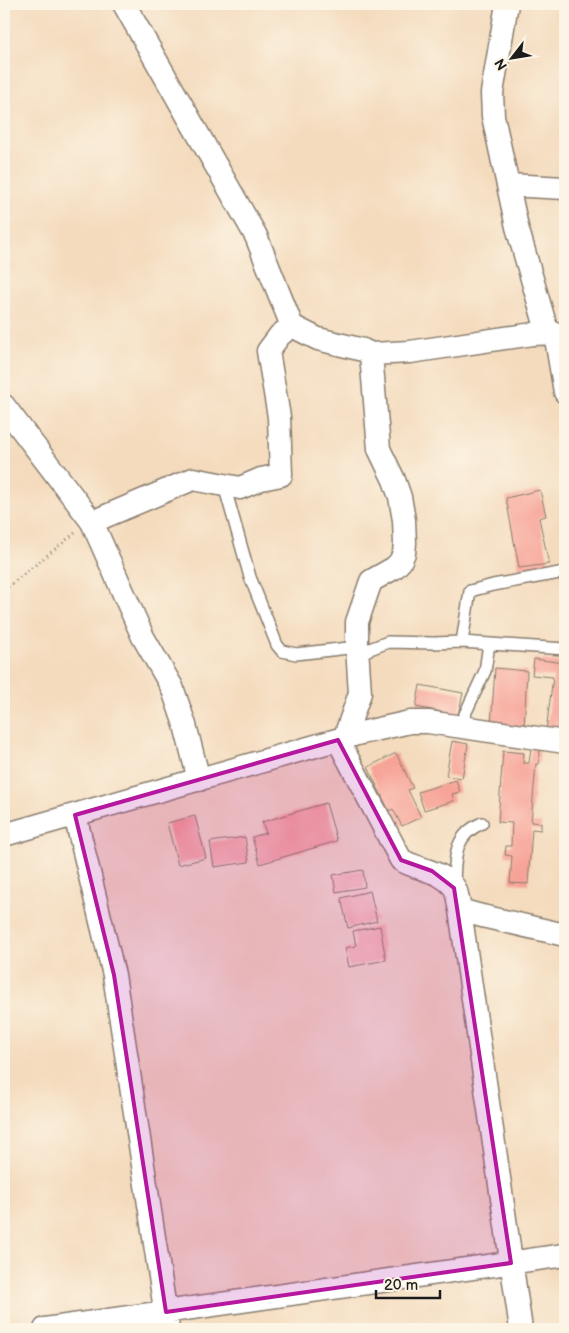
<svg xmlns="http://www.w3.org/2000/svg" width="569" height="1333" viewBox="0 0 569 1333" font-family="'Balsamiq Sans',sans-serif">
<rect width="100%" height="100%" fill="#fcf5e5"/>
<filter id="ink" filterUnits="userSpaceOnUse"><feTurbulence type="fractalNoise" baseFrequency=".02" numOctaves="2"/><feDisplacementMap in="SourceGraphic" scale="10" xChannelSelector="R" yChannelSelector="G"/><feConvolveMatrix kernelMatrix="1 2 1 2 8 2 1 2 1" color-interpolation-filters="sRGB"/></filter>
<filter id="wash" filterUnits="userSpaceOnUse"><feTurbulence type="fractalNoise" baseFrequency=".0096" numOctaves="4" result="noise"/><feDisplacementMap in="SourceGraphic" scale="20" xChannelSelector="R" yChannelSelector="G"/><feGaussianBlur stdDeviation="1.12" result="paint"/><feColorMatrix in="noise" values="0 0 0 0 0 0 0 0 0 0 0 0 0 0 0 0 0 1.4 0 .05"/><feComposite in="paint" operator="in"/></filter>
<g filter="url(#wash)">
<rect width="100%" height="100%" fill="#f4dbbe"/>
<g id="blocks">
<!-- building -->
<path fill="#f7a296" d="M540,490L546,516L539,518L549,564L519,568L506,498Z
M534,659L565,663V734L546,731L553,677L532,675Z
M495,668L527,671L524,728L491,726Z
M420,685L463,693L458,715L416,707Z
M452,741L468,744L462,778L446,776Z
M531,748L540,749L539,764H536L531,822L541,823V830L532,829L528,884L510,883L512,856L505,855L506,846H511L512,823L498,822L503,751L524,753L523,763H529Z
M396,753L413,788L408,790L421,817L402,826L393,809L389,811L368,767Z
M456,780L460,792L452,794L454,801L424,810L418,792Z
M326,803L337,841L260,864L252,837L266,833L262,822Z
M195,816L206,858L178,865L167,823Z
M245,837L249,862L214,867L210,842Z
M363,870L365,887L336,892L333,875Z
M370,891L377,921L348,928L341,898Z
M380,926L386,960L349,967L345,948L356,946L353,931Z"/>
</g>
</g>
<g filter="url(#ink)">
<use href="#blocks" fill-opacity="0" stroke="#887c6d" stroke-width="1"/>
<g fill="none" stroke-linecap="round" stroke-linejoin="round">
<!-- lane casing -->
<g stroke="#887c6d" stroke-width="14">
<path id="lane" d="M224,485L250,577L277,645L282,651L296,654L357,647
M462,642L470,591L493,585L565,572
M357,654L388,642L433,643L462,642L565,649
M459,727L485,671L489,644
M454,886C455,858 453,836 482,823"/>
</g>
<!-- street casing -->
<g stroke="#887c6d" stroke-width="25">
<path id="street" d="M124,4L256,236L292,326L318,339L363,350L371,354L410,352L533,334L555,333L565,392
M507,4L492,93L493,116L517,227L548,334
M508,185L565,188
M4,406L92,522L143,637L172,687L185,725L199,780
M92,522L193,479L240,488L261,479L281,475L279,417L268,351L280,335L292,326
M344,739L360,693L357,647V622L371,581L394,568L400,562L404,553L405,543L404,520L400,497L394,480L379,449L371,354
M338,740L401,860C418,870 441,870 454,887C458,892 458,903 460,910L521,1329
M75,815L114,975L168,1329
M4,835L361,733L410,722H428L565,742
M460,910L482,916L565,935
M45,1329L565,1255"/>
</g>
<!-- path -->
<path stroke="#887c6d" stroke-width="3" stroke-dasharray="1 4" stroke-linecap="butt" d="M4,590L75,533"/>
<!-- lane -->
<use href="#lane" stroke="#fff" stroke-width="11"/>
<!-- street -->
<use href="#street" stroke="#fff" stroke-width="22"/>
</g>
</g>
<!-- marked area -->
<path fill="#b5179e" fill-opacity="0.2" stroke="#b5179e" stroke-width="4" stroke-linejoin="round" d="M338,740L401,860L432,871L454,888L511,1263L166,1312L114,975L75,815Z"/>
<!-- margin -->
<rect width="569" height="1333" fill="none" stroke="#fcf5e5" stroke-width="20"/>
<!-- north arrow -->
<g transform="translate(512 58) rotate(239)" stroke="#fcf5e5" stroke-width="4" paint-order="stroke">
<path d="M0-4L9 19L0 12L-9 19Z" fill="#1c1c1c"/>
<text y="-8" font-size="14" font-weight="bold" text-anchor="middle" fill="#1c1c1c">N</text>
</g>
<!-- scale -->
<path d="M376 1290v8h64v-8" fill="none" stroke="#1c1c1c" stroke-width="2.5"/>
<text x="384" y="1290" font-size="15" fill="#1c1c1c" stroke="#fcf5e5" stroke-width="4" paint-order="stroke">20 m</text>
</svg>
